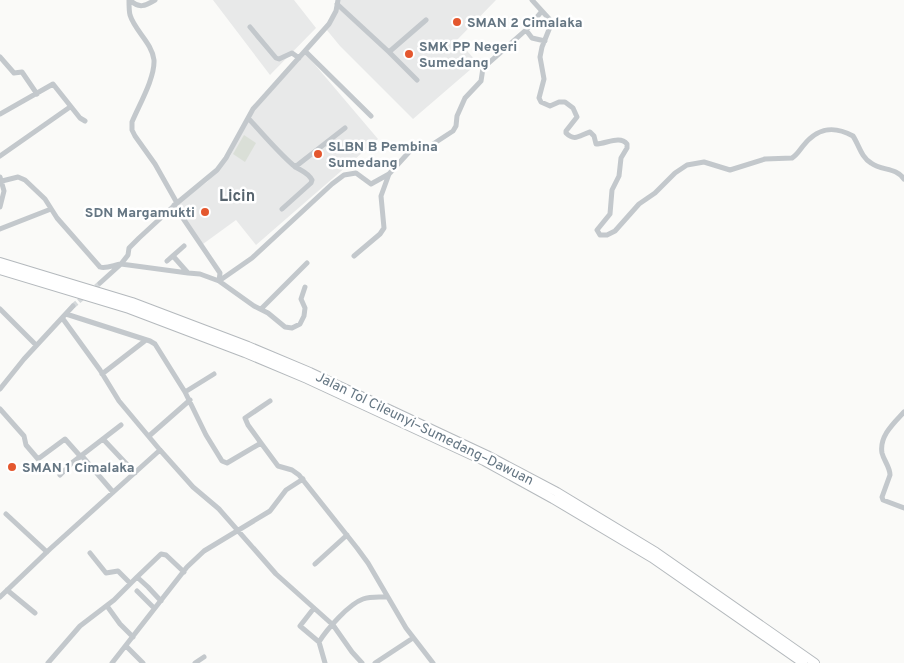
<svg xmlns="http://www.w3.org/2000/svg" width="904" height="663" viewBox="0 0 904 663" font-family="Overpass,sans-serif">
<rect width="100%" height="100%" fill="#fafaf8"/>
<!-- built -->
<path fill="#e8e9e9" d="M213,0H294L316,28L270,75Z
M340,0H496L457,40L478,63L413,119L340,46L326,29Z
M305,53L378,139L256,245L236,220L203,244L175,205L207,182L216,172L230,156L252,114Z"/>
<!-- green -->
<path fill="#dadfd7" d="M244,135L256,143L245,162L233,154Z"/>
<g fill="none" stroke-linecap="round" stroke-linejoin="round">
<!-- minor-tunnel -->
<path stroke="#d5d9db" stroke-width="5" stroke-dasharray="5 2.5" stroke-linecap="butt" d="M73,306L100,283"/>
<!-- highway casing -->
<g stroke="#b4b9bd" stroke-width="10">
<path id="highway" d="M0,262L132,302L248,346L310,372L487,455L557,492L656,552L815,663
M0,270L129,309L245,353L307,379L484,461L553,499L652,558L803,663"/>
</g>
<!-- minor -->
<path stroke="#c3c8cc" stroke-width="5" d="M129,0C129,5 129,11 130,15C135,31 152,43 154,60C155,78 139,105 132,122V130L135,136L155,164L177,203
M130,0C139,9 145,6 155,0
M532,0L552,22L542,47L540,57L544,79L539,98L541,102L550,106L559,102H565L573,108L577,117L566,131V133C575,142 580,135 590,132L594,136L596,144C606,144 620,135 627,144V148L621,158L619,176L612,190L610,214L597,230L600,235H607L615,231L639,204L655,193L675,173L687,165L704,162L730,170L765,159L792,158C797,155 799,151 803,146C817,128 833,125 853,136C859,145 861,157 871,163C882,171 896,167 904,179
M337,4L389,52L426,20
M250,27L276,58L279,59L292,53L299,58
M526,30L532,38L545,41
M305,51L371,116
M389,52L417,80
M0,57L14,73L22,72L37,94
M0,114L53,84L80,118L85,121
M248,118C263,134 277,151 293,165C300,171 307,171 312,180L311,183L282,209
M0,156L70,107
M295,167L345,128
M0,177L4,191L0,207
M2,181L18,177L25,180L45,199L57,218L100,267C106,269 114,265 121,264L188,273
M174,205L220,273L219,281L254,306L268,313L285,327L292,328L300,324L304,316L305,308L301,299L305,287
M0,229L51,209
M173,256L188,273L200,274L219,281L252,258L332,184L344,175L356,173L371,184L389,174
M354,256L380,234L384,228L381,196L389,174L410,151L422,146H430L453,131L456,126L457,116L465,98L481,81L483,68L527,29L542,11
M167,261L184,246
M100,283L121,264L128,255L129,248L139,238L177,203L217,170L226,158L253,109L329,24L336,11L338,0
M0,309L36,345
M261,309L307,263
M66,314L150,341L155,344L185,392L206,435L222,461L227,463L261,443L278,466L292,470L299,475L357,548L368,563L406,628L433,663
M63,319L100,370L119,401L160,450L193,487L219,509L276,574L333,625L352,652L362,663
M102,374L146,340
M0,389L24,359L73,306
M185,392L214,374
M0,409L24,436L26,445L38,459L65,439L81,457
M904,412C894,423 879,436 882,453C884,461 890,467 890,475L882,497L883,500L904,508
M149,436L190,400
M103,439L135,473
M261,443L248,425L245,418L270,401
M82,456L113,492
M60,475L73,462L121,425
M6,514L47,552
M90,553L106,573L118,571L130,583
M315,564L347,535
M137,577L161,554L166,555L184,572
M7,590L35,613
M137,591L154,608
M0,597L50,549L160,450
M107,606L120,624L133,637
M314,608L300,626L319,642
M126,646L143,663
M48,663L80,626L114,600L137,577L148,587L161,601
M112,663L187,567L204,551L270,511L286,490L303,479
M195,663L204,657
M325,663L319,642C327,629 349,604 363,599C371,596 379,597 387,597
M375,663L413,638"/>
<!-- highway -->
<use href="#highway" stroke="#fff" stroke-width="8"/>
</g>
<!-- markers -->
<g fill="#e4572e" stroke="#fff" stroke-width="2">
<circle cx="457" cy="22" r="5"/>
<circle cx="409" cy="54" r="5"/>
<circle cx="318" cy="154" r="5"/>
<circle cx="205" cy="212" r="5"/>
<circle cx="12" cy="467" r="5"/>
</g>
<g text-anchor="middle" stroke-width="5" stroke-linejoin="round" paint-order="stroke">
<!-- poi labels -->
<g font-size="14" font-weight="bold" fill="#657683" stroke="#fff" text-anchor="start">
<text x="467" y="27">SMAN 2 Cimalaka</text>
<text x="419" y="51">SMK PP Negeri<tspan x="419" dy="16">Sumedang</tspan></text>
<text x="328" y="151">SLBN B Pembina<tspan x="328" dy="16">Sumedang</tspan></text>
<text x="195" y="217" text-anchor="end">SDN Margamukti</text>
<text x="22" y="472">SMAN 1 Cimalaka</text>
</g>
<!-- street labels -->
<g font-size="14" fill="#657683" stroke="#fff">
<text transform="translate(425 428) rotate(26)" y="5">Jalan Tol Cileunyi–Sumedang–Dawuan</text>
</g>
<!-- quarter labels -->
<g font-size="16" font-weight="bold" fill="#57646e" stroke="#fff">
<text x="237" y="201">Licin</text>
</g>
</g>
</svg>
